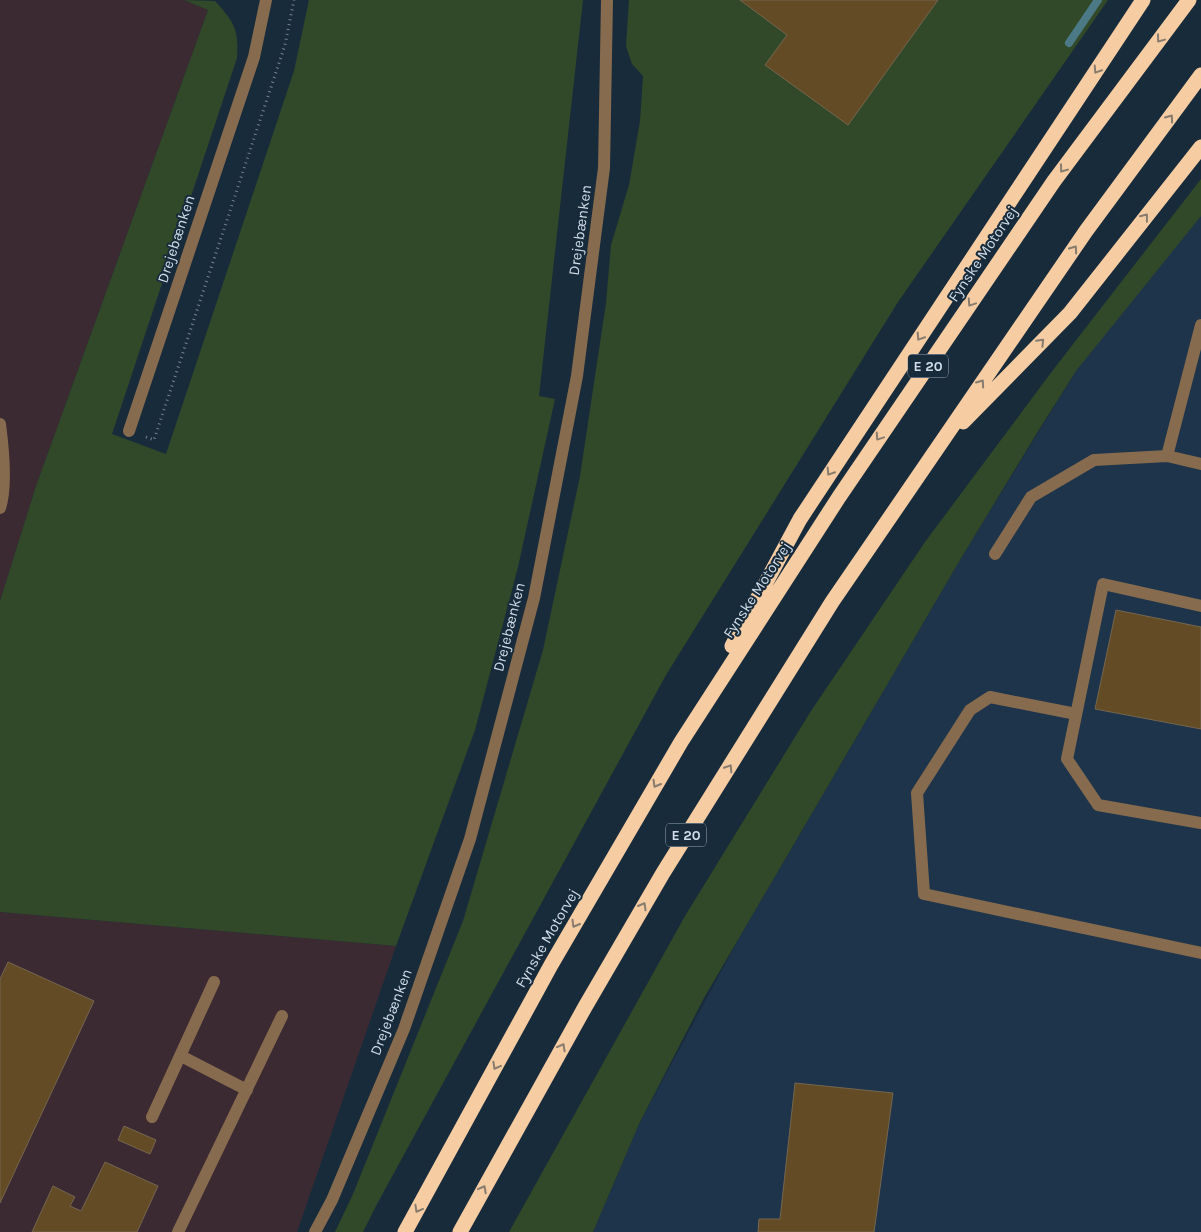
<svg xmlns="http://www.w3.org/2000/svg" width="1201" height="1232" viewBox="0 0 1201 1232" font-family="Karla,sans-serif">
<rect width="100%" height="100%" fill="#182b3b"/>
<!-- built -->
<path fill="#1d344a" d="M1201,213V1232H593L639,1124L738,940L960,560L1076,371Z"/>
<!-- industrial -->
<path fill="#3c2a33" d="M0,0H184L208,10L36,486L0,601Z
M0,912L396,946L297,1232H0Z"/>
<!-- green -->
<path fill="#314928" d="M184,0L215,1C234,22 239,29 237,58L112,434L166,454L294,71L309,0H583L539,396L555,399L518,567L475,730L396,946L0,912V601L36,486L208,10Z
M629,0H1108L898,302L666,675L377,1204L363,1232H335L353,1194L463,921L543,650L580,476L606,303L611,245L629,185L640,121L643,76L632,64L626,46Z
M1201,179V216L1076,371L1037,433L960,560L704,998L639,1124L593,1232H509L685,916L811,711L925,542L1053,370Z"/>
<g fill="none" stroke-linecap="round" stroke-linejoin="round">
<!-- stream -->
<path stroke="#4b7985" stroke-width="8" d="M1069,43L1098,0"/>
</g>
<!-- building -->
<path fill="#634b26" stroke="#75664f" d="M740,0H938L848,125L765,65L787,35Z
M1116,610L1201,627V729L1095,709Z
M8,962L94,1001L0,1203V979Z
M795,1083L893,1093L874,1232H758L759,1219H780Z
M124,1126L156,1140L150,1154L118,1140Z
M105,1162L158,1186L137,1232H32L53,1186L75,1197L70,1206L81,1211Z"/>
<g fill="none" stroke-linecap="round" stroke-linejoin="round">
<!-- path -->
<path stroke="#758492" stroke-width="3" stroke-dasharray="1 4" stroke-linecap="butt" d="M146,437L154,440L285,45L294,0"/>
<!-- minor -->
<path stroke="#876b4e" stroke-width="12" d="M0,424C3,447 7,487 0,508
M129,431L254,57L266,0
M1167,456L1201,325
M995,554L1031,497L1094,460L1167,456L1201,464
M1201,606L1103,584L1067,759L1098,805L1201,823
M1076,714L990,697L970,710L917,793L924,894L1201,953
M181,1056L247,1090
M152,1117L214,982
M178,1232L282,1016
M315,1232L332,1200L404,1029L470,839L534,598L577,376L604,168L607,0"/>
<!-- highway -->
<path stroke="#f6cca2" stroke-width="15" d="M963,422L1070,313L1201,147
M732,646L800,519L1143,0
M405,1232L551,965L681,742L839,497L1054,181L1189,0
M460,1232L585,1007L663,873L832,602L1086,231L1201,75"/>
</g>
<!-- one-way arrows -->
<defs><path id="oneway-chevron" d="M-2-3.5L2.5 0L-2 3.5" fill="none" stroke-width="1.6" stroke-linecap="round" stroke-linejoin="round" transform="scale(1.25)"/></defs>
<g stroke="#877c6e">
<use href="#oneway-chevron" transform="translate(1160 39) rotate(127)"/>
<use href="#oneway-chevron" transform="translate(1097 70) rotate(123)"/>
<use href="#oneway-chevron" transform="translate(1170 118) rotate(-54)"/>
<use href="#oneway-chevron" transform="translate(1063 169) rotate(127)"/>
<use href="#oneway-chevron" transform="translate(1145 217) rotate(-52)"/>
<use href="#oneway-chevron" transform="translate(1074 249) rotate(-55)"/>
<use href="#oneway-chevron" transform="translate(971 303) rotate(124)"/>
<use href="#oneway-chevron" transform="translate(920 337) rotate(123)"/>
<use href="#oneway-chevron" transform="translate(1041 342) rotate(-46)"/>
<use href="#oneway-chevron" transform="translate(981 383) rotate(-55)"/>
<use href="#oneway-chevron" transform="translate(879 437) rotate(124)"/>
<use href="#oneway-chevron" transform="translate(830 472) rotate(123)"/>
<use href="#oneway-chevron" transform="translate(729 768) rotate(-58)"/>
<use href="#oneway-chevron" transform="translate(656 784) rotate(120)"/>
<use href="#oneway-chevron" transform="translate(643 906) rotate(-60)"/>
<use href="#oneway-chevron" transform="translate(575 924) rotate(120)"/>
<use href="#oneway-chevron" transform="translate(562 1047) rotate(-61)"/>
<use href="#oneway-chevron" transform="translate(496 1066) rotate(119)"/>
<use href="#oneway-chevron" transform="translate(483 1189) rotate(-62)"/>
<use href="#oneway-chevron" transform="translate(418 1209) rotate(119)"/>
</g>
<g text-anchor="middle" stroke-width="4" stroke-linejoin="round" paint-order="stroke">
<!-- shield labels -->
<g fill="#182b3b" stroke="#9aa8b4" stroke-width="1">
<rect x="908" y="354.5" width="40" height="23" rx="4"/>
<rect x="666" y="823.5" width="40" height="23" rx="4"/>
</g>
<g font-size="14" font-weight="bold" fill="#d1dde8">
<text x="928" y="371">E 20</text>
<text x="686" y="840">E 20</text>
</g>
<!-- street labels -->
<g font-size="15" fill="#d1dde8" stroke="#182b3b">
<text transform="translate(580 230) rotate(-82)" y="5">Drejebænken</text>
<text transform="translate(176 239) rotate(-72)" y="5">Drejebænken</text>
<text transform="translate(983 254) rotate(-56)" y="5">Fynske Motorvej</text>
<text transform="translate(757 590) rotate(-57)" y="5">Fynske Motorvej</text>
<text transform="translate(509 627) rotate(-76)" y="5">Drejebænken</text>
<text transform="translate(547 938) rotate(-60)" y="5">Fynske Motorvej</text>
<text transform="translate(391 1012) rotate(-69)" y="5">Drejebænken</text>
</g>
</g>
</svg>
